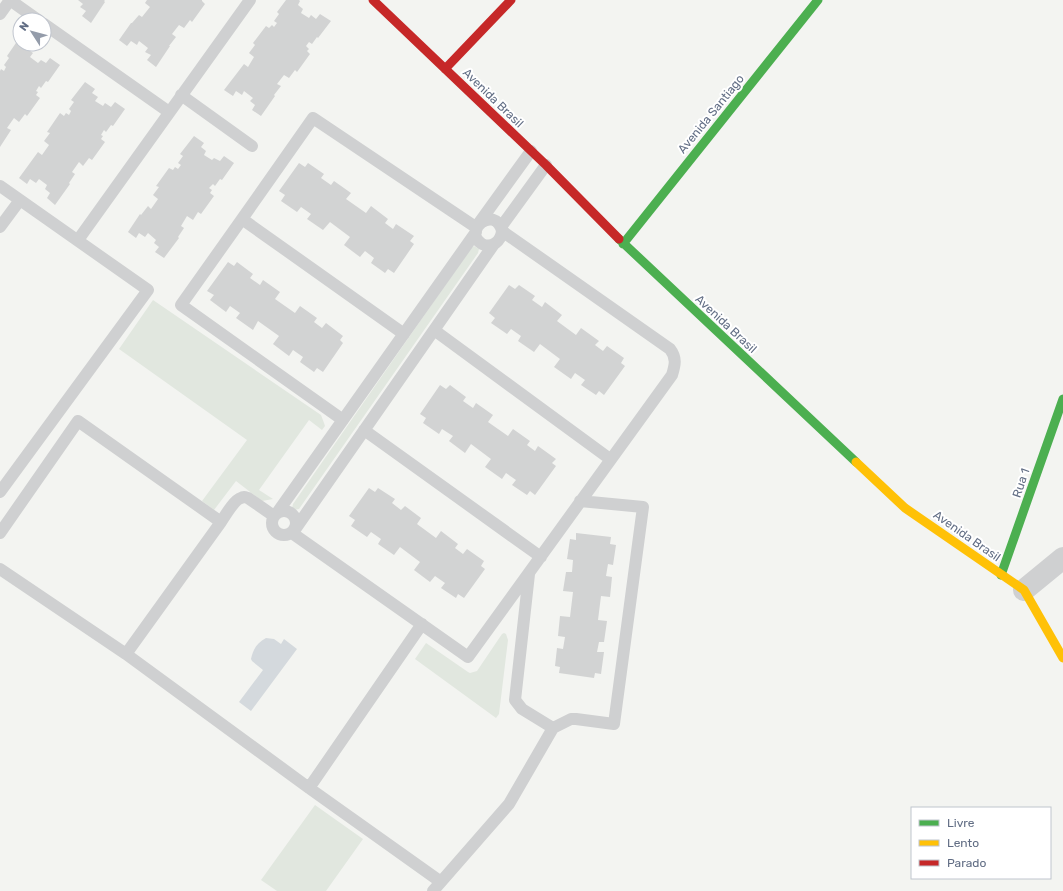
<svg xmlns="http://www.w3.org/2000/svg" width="1063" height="891" viewBox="0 0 1063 891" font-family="Rubik,sans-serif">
<rect width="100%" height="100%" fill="#f3f4f1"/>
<!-- green -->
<path fill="#e1e7df" d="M474,246L479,249L478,253L299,509L294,510L292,508L293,504L471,248Z
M153,300L321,415L324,423L325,426L322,430L309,420L259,490L273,499L262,501L236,481L214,510L202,501L247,440L119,349Z
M504,633L506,634L508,640L499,714L496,718L415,659L426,643L468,672L470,673L477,671L502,634Z
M315,805L363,839L326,891H277L261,880Z"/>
<!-- water -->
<path fill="#d4d9dd" d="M266,638L274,639L281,644L284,639L297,649L251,711L239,702L263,670L252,661L251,659C253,649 257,643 266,638Z"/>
<!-- building -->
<path fill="#d2d3d3" d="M78,0H105L104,1L105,2L91,23L82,16L86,11L80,7L83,4Z
M147,0H202V1L205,4L192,22L190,20L184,28L179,25L172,34L176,37L169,46H170L156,67L147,60L151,55L145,52L148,48L139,41L137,45L131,41L127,46L119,40L131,23H132L139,15L142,17L150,7L145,3Z
M286,0H299L300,1L298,5L303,9L301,13L309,18L311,15L316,19L320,14L331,21L318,38L317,37L312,44L309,42L306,46L309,49L307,51L310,54L297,72L295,70L289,78L284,75L277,84L281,86L274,95L275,96L261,116L252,110L255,105L250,101L253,98L244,91L242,95L236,91L233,96L224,90L244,64L248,67L254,57L249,53L255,45L253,43L266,26L269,28L272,25L274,27L277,23L274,21L279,14L277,12Z
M20,37V44H28L30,45L27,49L33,53L30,57L38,63L41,60L46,63L50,58L60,65L48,82L46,81L41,88L39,86L36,91L38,92L36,95L40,98L27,116L25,114L19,122L14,118L7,128L11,130L0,147V71L1,69L4,71L6,67L4,65L9,58L7,56Z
M85,82L95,89L92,93L98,97L95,101L103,106L105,103L111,107L115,102L125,109L113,126L111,125L106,132L104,130L101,135L103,136L101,139L105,142L92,160L89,158L83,166L79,162L72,172L75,174L69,183L70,184L55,205L47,198L50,193L45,189L47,185L39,179L36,183L30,179L27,184L19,178L38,152L42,155L49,145L44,141L50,133L47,132L60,113L64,116L66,113L69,115L71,111L69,109L74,102L71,100Z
M194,136L204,143L201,147L206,151L204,155L212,160L214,158L220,161L224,156L234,163L222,180L220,179L215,186L213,184L209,188L212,190L210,193L214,196L201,214L198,212L193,220L187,216L181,226L184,228L178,237L179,238L164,258L155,252L159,247L154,243L156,240L148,233L145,237L139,233L136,238L128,232L140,214L141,215L148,206L151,209L158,199L153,195L159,187L156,186L169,168L173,170L175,167L178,169L181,165L178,163L183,156L180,154Z
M299,163L305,167L308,163L324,174L321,178L331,185L334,181L351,193L346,199L366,213L371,206L388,219L385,223L393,229L396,224L414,236L410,241L414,244L394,273L388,269L385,273L371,263L374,258L365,251L360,257L344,245L350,237L330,222L323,230L307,219L311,214L301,207L297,212L281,201L285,195L279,191Z
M228,262L234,266L237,262L253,274L250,278L260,285L263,280L280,292L275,299L295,313L300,306L317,318L314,322L322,328L326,323L343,336L340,340L343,343L323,372L317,368L314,372L300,362L303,357L293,350L289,356L273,344L279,336L258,321L253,330L236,318L240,313L230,306L226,312L210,300L214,295L207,291Z
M509,285L515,289L519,285L535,296L532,300L542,307L545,302L562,315L557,321L576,335L581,328L599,341L595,345L603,351L607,346L624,358L621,363L625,366L604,395L599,391L596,395L581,385L585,380L575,373L571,379L554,367L560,359L540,344L534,352L518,341L521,336L511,329L507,334L491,323L495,318L489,313Z
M440,385L446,389L450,385L466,397L463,401L473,408L476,403L493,415L488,422L508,436L513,429L530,441L527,445L535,451L538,446L556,459L552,463L556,466L535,495L530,491L527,495L512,485L516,480L506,473L502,479L485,467L491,459L471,444L465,453L449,441L453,436L442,429L439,434L423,423L426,418L420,414Z
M369,488L375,492L378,488L395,499L392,503L401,510L405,506L421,518L417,524L436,538L441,531L458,544L455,548L463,554L467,549L484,561L481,566L485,569L464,598L458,594L456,598L441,588L445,583L435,576L430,582L414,570L420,562L400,547L394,555L378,544L381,539L371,532L367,537L351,526L355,520L349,516Z
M576,533L611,537L610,544L616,545L613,565L608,564L606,576L612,577L610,597L601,596L598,620L607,621L604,642H599L597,652H604L601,674L595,673L594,678L559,673L560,667L555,666L557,648L563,649L565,637L558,636L560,616L570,617L573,592L563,591L566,572H572L573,560L567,559L570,539L576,540Z"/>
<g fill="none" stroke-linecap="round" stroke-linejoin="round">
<!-- lane -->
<path stroke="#cfd0d1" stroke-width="12" d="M10,0L38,20
M0,14L10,0
M44,24L169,112
M181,95L252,146
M0,186L148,290L0,492
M242,219L313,118L477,228
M479,223L531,151
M0,227L20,200
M501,227L546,165
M78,240L250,0
M434,330L610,459
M343,420L181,305L242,219L404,334
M364,430L541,557
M272 523a12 12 0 1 1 24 0a12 12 0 1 1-24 0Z
M277,513L476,232
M296,528L494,244
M0,533L78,421L221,522C225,516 234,500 241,498C244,496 245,497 248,498L274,516
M292,533L468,657L672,375C675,365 677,358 670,349L502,231C495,204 461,231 482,244C492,249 501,241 502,231
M0,569L126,654L309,788L441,882
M529,574L515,700L522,709L553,728
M126,654L221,522
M309,788L422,624
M433,891L509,804L553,728L571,719H576L614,724L643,507L580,501"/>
<!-- street -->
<path stroke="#cfd0d1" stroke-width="22" d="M1024,590L1063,558"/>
<!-- fast -->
<path stroke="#4caf50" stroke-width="9" d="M619,239L856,462
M623,244L818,0
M1001,575L1063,399"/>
<!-- slow -->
<path stroke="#ffc107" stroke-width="9" d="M856,462L905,508L1024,590L1063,658"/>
<!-- jam -->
<path stroke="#c62828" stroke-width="9" d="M373,0L546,165L619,239
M445,69L511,0"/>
</g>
<g text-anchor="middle" stroke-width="4" stroke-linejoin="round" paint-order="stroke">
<!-- street labels -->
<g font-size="12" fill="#616d84" stroke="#fff">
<text transform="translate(493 98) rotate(44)" y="4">Avenida Brasil</text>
<text transform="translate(711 114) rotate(-51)" y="4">Avenida Santiago</text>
<text transform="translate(726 324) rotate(43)" y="4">Avenida Brasil</text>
<text transform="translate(1021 483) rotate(-71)" y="4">Rua 1</text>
<text transform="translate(967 536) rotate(35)" y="4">Avenida Brasil</text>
</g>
</g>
<!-- legend -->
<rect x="911" y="807" width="140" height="72" fill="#ffffff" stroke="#c0c5ce"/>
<rect x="919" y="820" width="20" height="6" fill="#4caf50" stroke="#c0c5ce"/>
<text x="947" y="827" font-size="12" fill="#616d84">Livre</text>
<rect x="919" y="840" width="20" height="6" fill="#ffc107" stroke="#c0c5ce"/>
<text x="947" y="847" font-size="12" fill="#616d84">Lento</text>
<rect x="919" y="860" width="20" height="6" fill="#c62828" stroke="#c0c5ce"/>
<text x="947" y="867" font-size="12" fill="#616d84">Parado</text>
<!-- north arrow -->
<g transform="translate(32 32) rotate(306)"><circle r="19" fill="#ffffff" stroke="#c0c5ce"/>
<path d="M0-3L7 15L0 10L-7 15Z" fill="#949caa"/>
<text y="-6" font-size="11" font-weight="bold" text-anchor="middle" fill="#616d84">N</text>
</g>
</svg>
